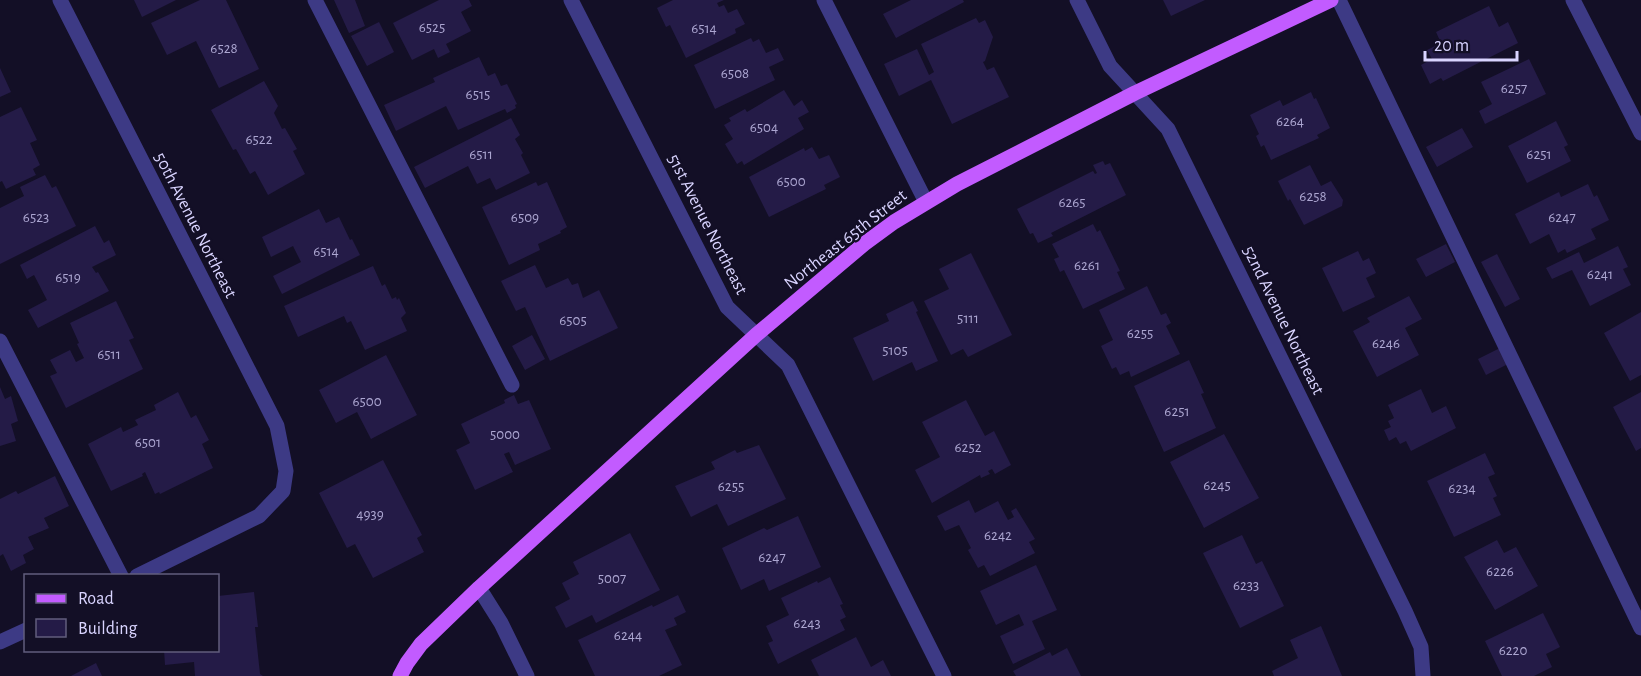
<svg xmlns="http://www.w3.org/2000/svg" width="1641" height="676" viewBox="0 0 1641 676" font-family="'Alegreya Sans',sans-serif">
<rect width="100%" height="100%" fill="#130f26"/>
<!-- building -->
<path fill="#241b47" d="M134,0H176L142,17Z
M200,0H226L259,69L219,88L196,41L167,55L151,23Z
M334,0H355L365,26L349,33Z
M439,0H469L472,6L461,12L471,31L446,44L450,52L438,58L434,49L412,60L393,23Z
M673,0H724L717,3L719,7L724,5L728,13L737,9L745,24L735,29L736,33L686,58L670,25L666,27L657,8Z
M911,0H963L964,2L896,38L883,14Z
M1163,0H1205L1171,16Z
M1489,6L1499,27L1508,22L1518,43L1443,81L1441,78L1430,84L1421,65L1432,59L1427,50L1441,43L1436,32Z
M976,18L979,23L985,20L993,37L985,61L983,62L987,70L994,67L1009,97L952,124L931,80L899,96L884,64L917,49L929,75L934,72L921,44Z
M379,22L394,52L367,66L351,36Z
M751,38L753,42L759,39L766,53L778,48L784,60L769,67L775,80L715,109L694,65Z
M479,57L488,76L495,73L501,86L507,84L517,104L515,105L516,108L507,113L505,109L458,130L446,106L396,131L384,105L435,82L433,78Z
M1529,59L1546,94L1485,124L1479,111L1492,104L1481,82Z
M0,68L11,92L0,97Z
M264,81L278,106L274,113L282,129L285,128L297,149L293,151L305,174L268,195L255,171L250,174L236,149L233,150L211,110Z
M784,90L794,106L802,100L809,112L798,118L804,129L744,165L742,161L737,164L725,144L733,139L724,125L731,121L729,118L745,109L747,112Z
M1311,92L1314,99L1316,98L1330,128L1317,135L1319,138L1271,160L1264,145L1261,147L1256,136L1259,134L1250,115L1280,100L1283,106Z
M21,107L37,140L30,143L40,165L33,169L36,175L6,189L2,181L0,182V117Z
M511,118L520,135L515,139L523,153L521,155L530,173L496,190L490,178L477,184L468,166L425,188L414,167Z
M1556,121L1568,145L1564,147L1571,161L1527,183L1508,146Z
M1462,128L1473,147L1437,167L1426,147Z
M812,147L819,159L829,155L840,177L824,185L826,189L769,217L749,177L804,148L805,151Z
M1103,161L1105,165L1110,163L1126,195L1051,233L1053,236L1038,243L1033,233L1030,234L1017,209L1093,171L1095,174L1097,173L1093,165Z
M1310,165L1321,186L1331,181L1343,200L1342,206L1304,225L1290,199L1288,201L1278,181Z
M45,175L52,188L56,186L76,226L0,264V208L24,196L20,187Z
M536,182L538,186L547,182L567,227L560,231L561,233L538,244L540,250L509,265L482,207Z
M1588,184L1594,197L1597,195L1609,220L1591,229L1596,239L1567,253L1565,249L1558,253L1549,234L1530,244L1515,214L1559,192L1561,197Z
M319,209L326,223L339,217L350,240L352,239L360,255L282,294L273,276L301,262L293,246L271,257L262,237Z
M1093,224L1097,232L1100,230L1120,271L1117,272L1125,289L1083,309L1064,270L1060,272L1054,259L1059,257L1052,244Z
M95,226L104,243L109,240L116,255L92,267L96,273L98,272L109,291L38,328L28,310L47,300L34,275L27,279L20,265Z
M1446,244L1455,262L1426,277L1416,259Z
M1618,246L1628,267L1623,269L1631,285L1590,306L1572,270L1552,279L1546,268L1579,252L1584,263Z
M1358,251L1363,261L1369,258L1376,273L1366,278L1375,297L1343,312L1322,268Z
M971,253L1012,335L968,357L963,349L951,355L924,301L949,289L939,269Z
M1497,254L1520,299L1505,307L1481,262Z
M535,265L546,288L568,278L572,285L578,283L583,298L599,290L618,328L550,361L525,307L516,311L501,281Z
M373,266L382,286L385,284L392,299L396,297L397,300L399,298L406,313L401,318L407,331L365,350L351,321L347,323L344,316L298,337L284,306Z
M1147,286L1161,315L1166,313L1171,323L1166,326L1180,354L1131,377L1129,371L1120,375L1116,367L1112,369L1101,346L1113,340L1099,310Z
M1409,296L1422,319L1405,328L1419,355L1377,377L1353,331L1370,322L1367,318Z
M116,301L134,338L129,340L143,369L66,408L50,376L57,373L50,360L70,350L76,362L84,358L77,344L79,343L70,323Z
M913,301L918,311L916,312L938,361L916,371L912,362L873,381L853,338L889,321L886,314Z
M1641,312V375L1630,381L1604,333Z
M532,335L545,359L525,370L512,346Z
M1500,348L1508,364L1486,375L1478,359Z
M386,355L417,415L371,439L357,412L336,423L319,390Z
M1189,360L1204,393L1201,394L1216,428L1164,452L1134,386Z
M0,387L5,399L11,396L18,421L11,424L16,441L0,446Z
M1421,389L1432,413L1446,406L1456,428L1411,451L1406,441L1400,444L1396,437L1389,441L1384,430L1391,427L1388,421L1394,418L1388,405Z
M178,392L191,418L196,415L209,440L202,444L213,468L160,494L159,492L155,494L145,472L142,474L143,476L111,491L88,444L121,427L123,432L138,425L135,420L156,410L154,405Z
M1641,392V448L1636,451L1613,407Z
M514,395L518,404L529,400L551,449L515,465L509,452L504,454L513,472L475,490L456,450L470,443L461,424L505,403L504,400Z
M966,400L985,436L994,431L1011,465L995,474L992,469L988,471L990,474L981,478L980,475L932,503L915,470L940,457L922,422Z
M1224,434L1259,498L1204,528L1170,462Z
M759,445L786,499L728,526L717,504L691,517L675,486L715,469L711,462L735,450L737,453Z
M1485,453L1495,474L1488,477L1497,496L1493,498L1501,515L1454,537L1427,481Z
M383,460L422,535L417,538L424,552L373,578L355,544L347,548L319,493Z
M55,476L69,506L44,518L49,528L28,537L34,549L23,555L26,563L11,571L3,554L0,556V499L16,491L18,494Z
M969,500L975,513L998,501L1008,520L1014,517L1011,511L1016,508L1035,539L1029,542L1035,553L990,576L984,565L978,568L968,550L971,548L959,525L945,531L937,516Z
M798,516L821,567L769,591L764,579L741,590L722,548L764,528L767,530Z
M630,533L660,590L596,623L592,615L566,628L555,607L570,599L562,583L579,574L573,562Z
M1242,535L1256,564L1262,561L1284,606L1240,628L1203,553Z
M1497,540L1504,553L1516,547L1538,586L1495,610L1464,557Z
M1036,565L1057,610L1032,621L1045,649L1013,664L1000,636L1024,625L1019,614L996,625L980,591Z
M830,577L843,604L840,605L846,617L840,620L845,630L778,664L768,643L773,641L766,626L789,615L781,598L817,581L818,583Z
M254,592L258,627H255L260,674L263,676H195L194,662L165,665L164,650H218V596Z
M678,595L686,612L674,618L677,625L665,630L682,665L659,676H595L578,640L652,605L653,607Z
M1543,613L1560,647L1546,654L1552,667L1534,676H1502L1485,641Z
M1321,626L1342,676H1274L1272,671L1298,658L1290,640Z
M856,637L871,667L883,660L891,676H819L811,660Z
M1067,648L1081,676H1016L1013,671L1050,652L1052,656Z
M96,663L102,676H71Z"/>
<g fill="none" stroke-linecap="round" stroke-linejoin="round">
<!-- minor -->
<path stroke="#3d3a85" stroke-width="15" d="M60,0L277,426L286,471L283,491L259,516L137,576
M315,0L512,385
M571,0L727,307L788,365L944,676
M824,0L926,202
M1077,0L1110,66L1168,129L1405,611L1421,647L1423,676
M1339,0L1641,628
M1573,0L1641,133
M0,341L121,576
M479,588L501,623L527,676
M0,642L26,630"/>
<!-- major -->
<path stroke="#c25bff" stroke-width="15" d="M400,676L407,663L421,644L479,588L756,335L864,244L894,222L957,184L1135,93L1331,0"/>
</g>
<g text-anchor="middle" stroke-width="4.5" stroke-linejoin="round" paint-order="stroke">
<!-- number labels -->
<g font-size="15" fill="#aca6d1">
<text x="432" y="32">6525</text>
<text x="704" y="33">6514</text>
<text x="224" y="53">6528</text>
<text x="735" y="78">6508</text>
<text x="1514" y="93">6257</text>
<text x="478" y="99">6515</text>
<text x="1290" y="126">6264</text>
<text x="764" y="132">6504</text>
<text x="259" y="144">6522</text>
<text x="481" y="159">6511</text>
<text x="1539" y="159">6251</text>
<text x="791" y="186">6500</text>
<text x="1313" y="201">6258</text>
<text x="1072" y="207">6265</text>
<text x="36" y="222">6523</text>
<text x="525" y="222">6509</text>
<text x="1562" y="222">6247</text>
<text x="326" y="256">6514</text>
<text x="1087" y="270">6261</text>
<text x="1600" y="279">6241</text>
<text x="68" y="282">6519</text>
<text x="968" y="323">5111</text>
<text x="573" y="325">6505</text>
<text x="1140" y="338">6255</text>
<text x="1386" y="348">6246</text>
<text x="895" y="355">5105</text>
<text x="109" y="359">6511</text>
<text x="367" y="406">6500</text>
<text x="1177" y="416">6251</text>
<text x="505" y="439">5000</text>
<text x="148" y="447">6501</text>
<text x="968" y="452">6252</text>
<text x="1217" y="490">6245</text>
<text x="731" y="491">6255</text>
<text x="1462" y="493">6234</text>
<text x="370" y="519">4939</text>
<text x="998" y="540">6242</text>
<text x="772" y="562">6247</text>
<text x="1500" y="576">6226</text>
<text x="612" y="583">5007</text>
<text x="1246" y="590">6233</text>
<text x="807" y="628">6243</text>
<text x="628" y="640">6244</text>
<text x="1513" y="655">6220</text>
</g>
<!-- street labels -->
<g font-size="18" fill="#d9d4ff" stroke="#130f26">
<text transform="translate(708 224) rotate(63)" y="6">51st Avenue Northeast</text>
<text transform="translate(196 225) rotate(63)" y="6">50th Avenue Northeast</text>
<text transform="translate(845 239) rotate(-38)" y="6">Northeast 65th Street</text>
<text transform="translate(1284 320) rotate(64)" y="6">52nd Avenue Northeast</text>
</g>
</g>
<!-- legend -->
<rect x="24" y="574" width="195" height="78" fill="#130f26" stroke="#625e7d" stroke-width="1.5"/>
<rect x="36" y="594" width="30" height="9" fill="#c25bff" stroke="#625e7d" stroke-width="1.5"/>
<text x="78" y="604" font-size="18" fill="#d9d4ff">Road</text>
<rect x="36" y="619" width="30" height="18" fill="#241b47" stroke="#625e7d" stroke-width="1.5"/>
<text x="78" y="634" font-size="18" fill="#d9d4ff">Building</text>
<!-- scale -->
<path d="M1425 51v9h92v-9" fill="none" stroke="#d9d4ff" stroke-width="3"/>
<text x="1434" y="51" font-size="18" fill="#d9d4ff" stroke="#130f26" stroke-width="4.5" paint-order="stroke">20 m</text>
</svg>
